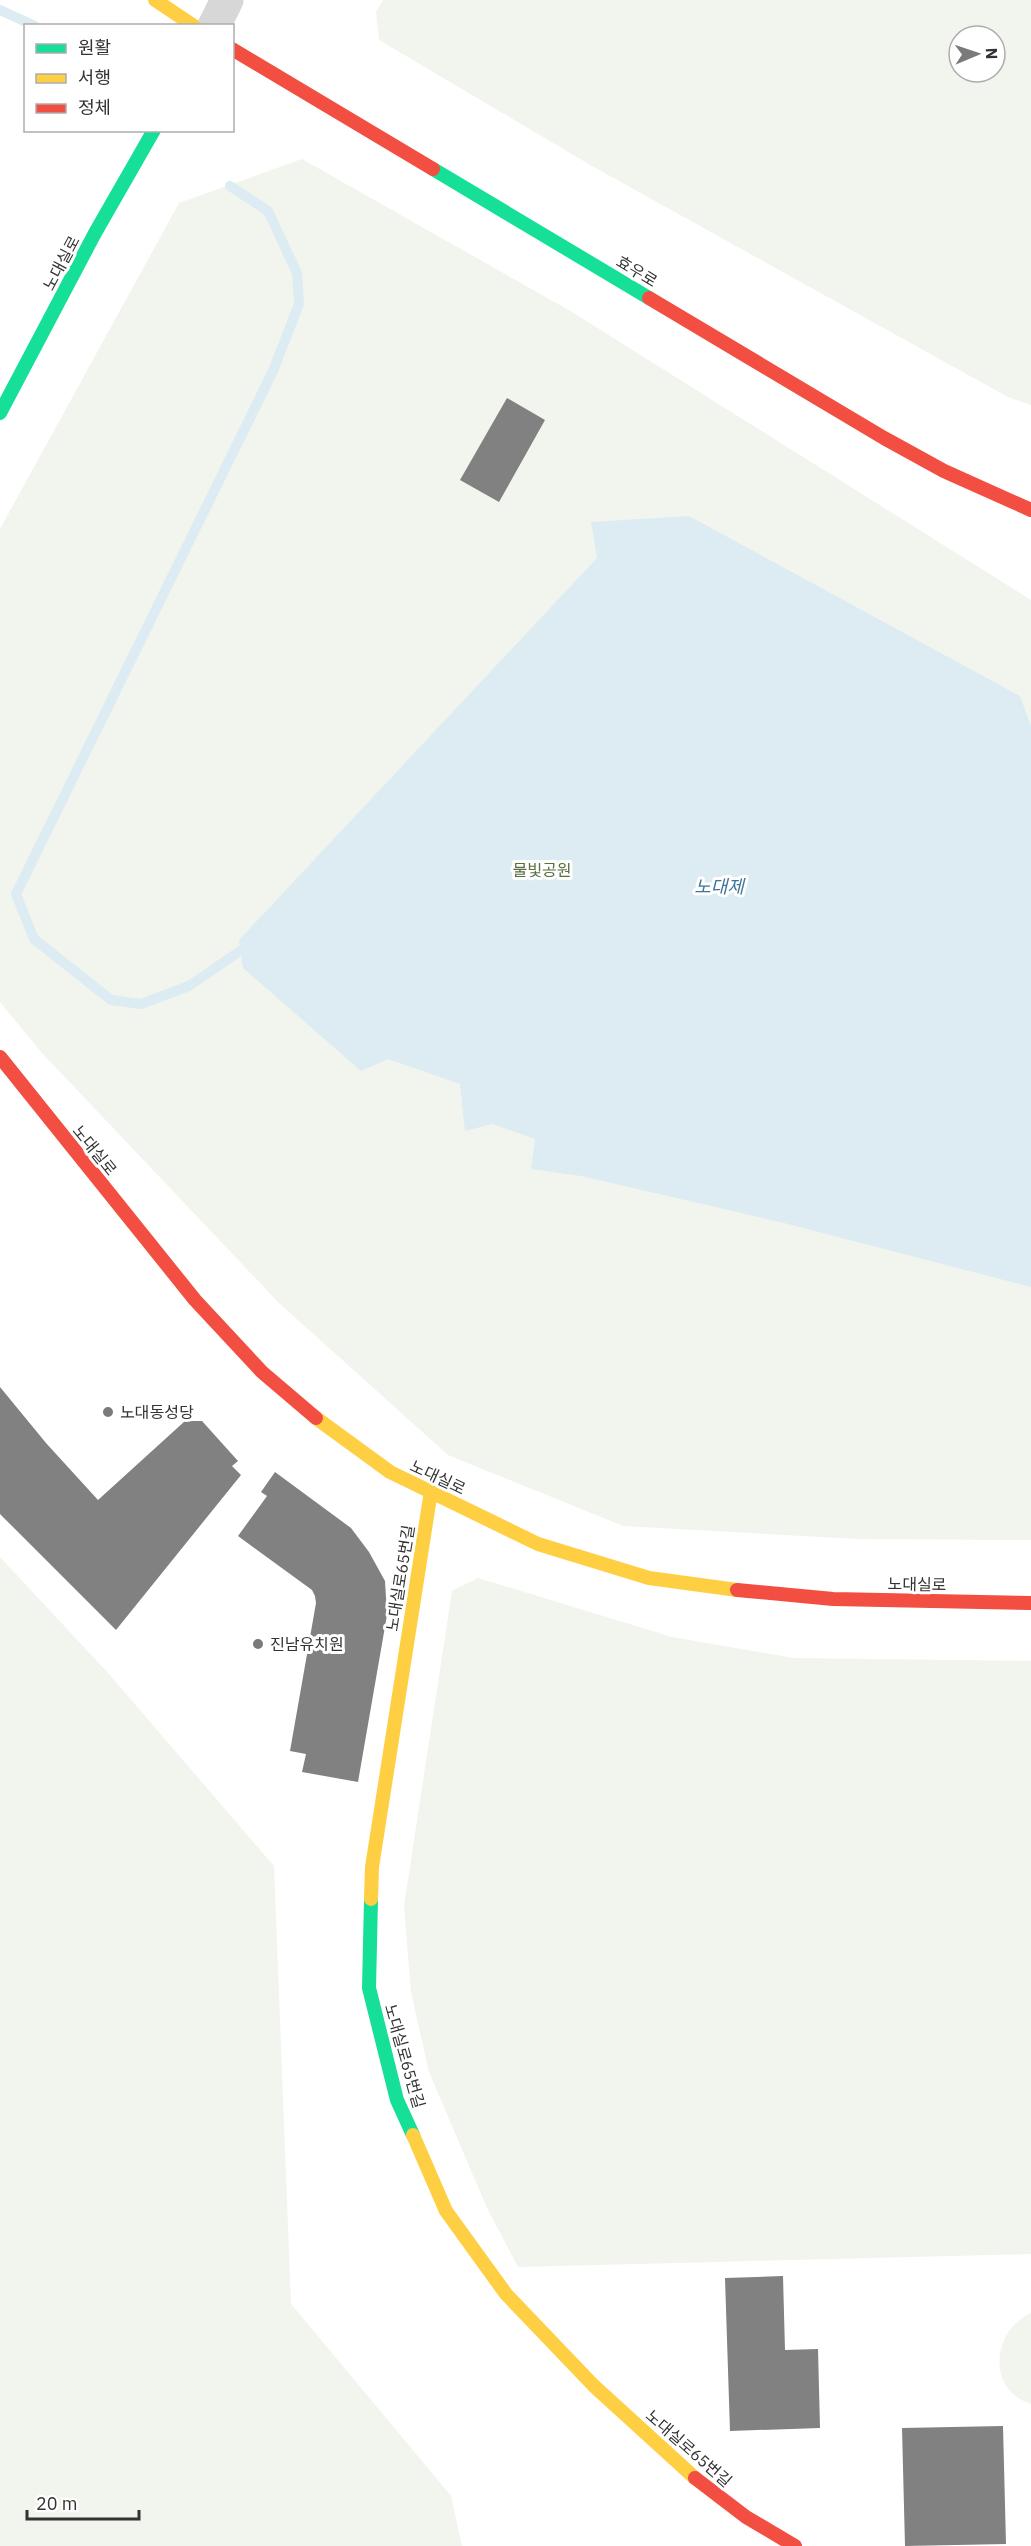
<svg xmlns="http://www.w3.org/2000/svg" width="1031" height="2546" viewBox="0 0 1031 2546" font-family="'IBM Plex Sans','Noto Sans KR',sans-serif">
<rect width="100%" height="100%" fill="#fff"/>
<!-- green -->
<path fill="#f1f5ed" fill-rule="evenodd" d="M383,0H1031V405L1008,397L592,166L379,40L376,12ZM959,36H995V72H959Z
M302,159L572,312L1031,600V1540L858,1539L623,1526L448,1455L280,1304L41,1052L0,1002V529L179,203Z
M0,1557L108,1673L274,1866L291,2304L451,2496L462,2546H0Z
M478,1578L672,1637L793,1658L1031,1661V2254L518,2267L487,2208L429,2072L411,1992L404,1906L452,1591Z
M1031,2313V2404C986,2390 992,2330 1031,2313Z"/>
<!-- water -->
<path fill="#ddebf3" d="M689,516L1020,696L1031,726V1287L784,1223L581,1176L531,1169L535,1139L492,1124L465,1131L460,1084L388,1059L361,1071L243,968L239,940L597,558L591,522Z"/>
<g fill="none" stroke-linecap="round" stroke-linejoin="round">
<!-- stream -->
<path stroke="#ddebf3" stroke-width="10" d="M0,10L35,26
M230,186L268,211L297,273L299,304L273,371L16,894L34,939L111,1000L141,1004L189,986L240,951"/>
</g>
<!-- building -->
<path fill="#818181" d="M507,398L545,420L499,502L460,480Z
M0,1387L46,1443L98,1500L185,1421H202L238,1461L232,1466L241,1475L116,1630L0,1514Z
M275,1472L351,1528L369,1552L385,1581L387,1615L358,1782L302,1772L306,1754L290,1751L316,1603L315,1596L312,1590L238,1536L267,1496L261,1492Z
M783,2276L785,2350L818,2349L820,2428L730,2431L725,2278Z
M1003,2426L1006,2544L905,2546L902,2428Z"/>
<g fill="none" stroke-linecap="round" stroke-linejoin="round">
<!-- street -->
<path stroke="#d7d7d7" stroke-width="33" d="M214,26L227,0"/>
<!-- fast -->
<path stroke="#16e098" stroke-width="14" d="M433,169L649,298
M0,413L95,233L154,130
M371,1899L369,1988L397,2100L413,2135"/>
<!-- slow -->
<path stroke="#ffcf43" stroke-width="14" d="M155,0L194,26
M316,1418L390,1472L538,1544L649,1578L737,1590
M371,1899L372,1867L431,1491
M413,2135L446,2211L506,2294L594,2386L695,2478"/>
<!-- jam -->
<path stroke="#f24e42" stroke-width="14" d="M232,49L433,169
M649,298L884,438L944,471L1031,510
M0,1057L195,1300L262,1372L316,1418
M737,1590L833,1599L1031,1603
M695,2478L746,2517L795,2546"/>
</g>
<!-- markers -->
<g fill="#7a7a7a" stroke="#fff" stroke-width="2">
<circle cx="108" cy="1412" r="6"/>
<circle cx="258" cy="1644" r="6"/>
</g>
<g text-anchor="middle" stroke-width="6" stroke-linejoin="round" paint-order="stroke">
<!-- street labels -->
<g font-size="16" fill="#333" stroke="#fff">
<text transform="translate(61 263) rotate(-62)" y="6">노대실로</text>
<text transform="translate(637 271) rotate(31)" y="6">효우로</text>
<text transform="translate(95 1150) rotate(51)" y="6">노대실로</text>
<text transform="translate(438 1477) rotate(25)" y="6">노대실로</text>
<text transform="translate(400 1578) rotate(-81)" y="6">노대실로65번길</text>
<text transform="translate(917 1584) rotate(1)" y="6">노대실로</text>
<text transform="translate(405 2056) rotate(74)" y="6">노대실로65번길</text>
<text transform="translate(689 2448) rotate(41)" y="6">노대실로65번길</text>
</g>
<!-- park labels -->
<g font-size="16" fill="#56703f" stroke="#fff">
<text x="542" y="876">물빛공원</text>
</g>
<!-- poi labels -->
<g font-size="16" fill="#333" stroke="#fff" text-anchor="start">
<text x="120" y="1418">노대동성당</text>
<text x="270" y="1650">진남유치원</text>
</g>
<!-- water labels -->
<g font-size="18" font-style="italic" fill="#3f7597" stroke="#fff">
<text x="719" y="893">노대제</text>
</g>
</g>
<!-- legend -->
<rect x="24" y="24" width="210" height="108" fill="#ffffff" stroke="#adadad" stroke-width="1.5"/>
<rect x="36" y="44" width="30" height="9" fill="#16e098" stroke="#adadad" stroke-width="1.5"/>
<text x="78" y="54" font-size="18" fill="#333333">원활</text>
<rect x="36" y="74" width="30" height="9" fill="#ffcf43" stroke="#adadad" stroke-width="1.5"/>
<text x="78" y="84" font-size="18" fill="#333333">서행</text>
<rect x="36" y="104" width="30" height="9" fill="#f24e42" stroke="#adadad" stroke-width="1.5"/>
<text x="78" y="114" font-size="18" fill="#333333">정체</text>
<!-- north arrow -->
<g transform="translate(977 54) rotate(88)"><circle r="28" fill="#ffffff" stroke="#adadad" stroke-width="1.5"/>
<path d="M0-4.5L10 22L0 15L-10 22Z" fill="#7a7a7a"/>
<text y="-9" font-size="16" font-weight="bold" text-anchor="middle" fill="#333333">N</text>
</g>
<!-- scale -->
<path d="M27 2510v9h112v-9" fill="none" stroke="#333333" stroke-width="3"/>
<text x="36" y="2510" font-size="18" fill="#333333" stroke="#ffffff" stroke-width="4.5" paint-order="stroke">20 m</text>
</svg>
